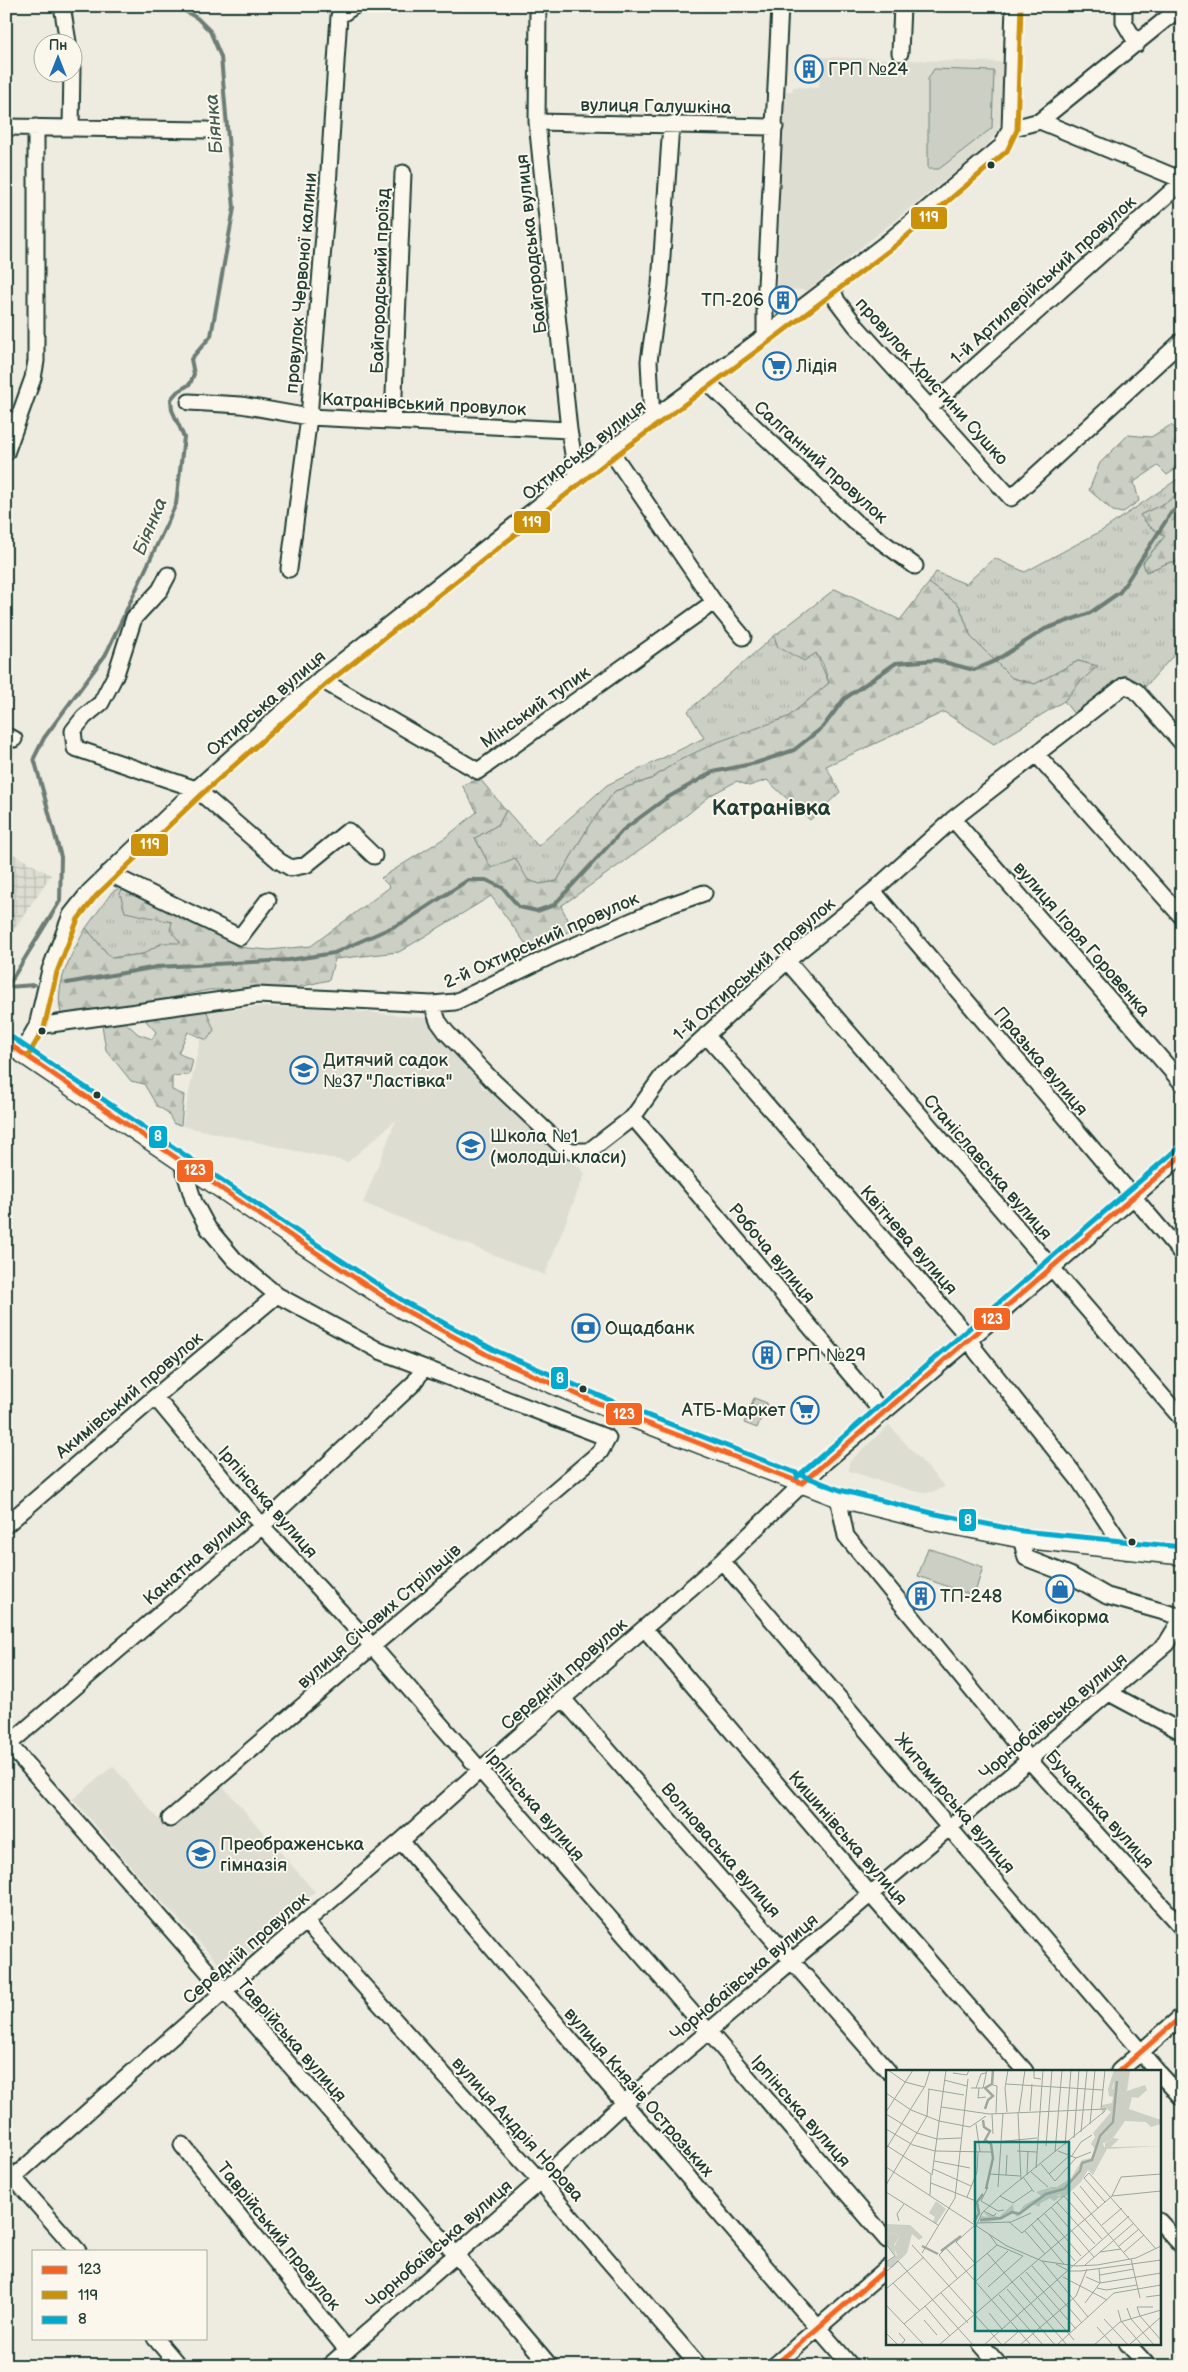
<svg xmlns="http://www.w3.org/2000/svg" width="1188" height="2372" viewBox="0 0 1188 2372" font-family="'Balsamiq Sans',sans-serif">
<defs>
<pattern id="industrial-grid" width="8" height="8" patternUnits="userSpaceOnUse" patternTransform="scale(1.25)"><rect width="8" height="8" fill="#ddddd2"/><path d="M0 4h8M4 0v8" fill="none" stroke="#bdbfb5"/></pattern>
<pattern id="grass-tufts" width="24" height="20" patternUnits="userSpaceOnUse" patternTransform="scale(1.25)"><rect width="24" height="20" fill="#cbcfc4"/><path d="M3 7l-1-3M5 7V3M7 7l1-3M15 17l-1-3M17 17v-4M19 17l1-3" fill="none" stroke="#aeb3a9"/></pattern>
<pattern id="forest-firs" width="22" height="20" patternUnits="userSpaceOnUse" patternTransform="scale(1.25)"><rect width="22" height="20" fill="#cbcfc4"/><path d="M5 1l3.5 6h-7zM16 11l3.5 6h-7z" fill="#aeb3a9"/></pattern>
</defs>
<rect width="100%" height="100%" fill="#eeece1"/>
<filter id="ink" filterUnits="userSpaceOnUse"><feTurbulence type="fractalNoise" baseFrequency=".02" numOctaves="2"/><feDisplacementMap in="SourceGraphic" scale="10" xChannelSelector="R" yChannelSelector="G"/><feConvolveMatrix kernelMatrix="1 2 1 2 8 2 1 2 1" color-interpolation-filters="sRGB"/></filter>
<g filter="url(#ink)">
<!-- built -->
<path fill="#ddddd2" d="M821,57L897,59V63H905V60L1003,62L1001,118L997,132L985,148L808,290L777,289L784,91H793V87L819,88Z
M260,1007L322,1008L429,1018L481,1075V1086L485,1090L498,1091L585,1173L545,1275L363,1203L396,1120L348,1162L182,1126L206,1012Z
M889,1425L945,1487L931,1492L913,1491L849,1471V1462Z
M113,1766L169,1831L222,1785L315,1892L228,1974L140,1877L73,1799Z"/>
<!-- industrial -->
<path fill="url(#industrial-grid)" d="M6,850L51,875L6,941Z"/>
<!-- grass -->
<path fill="url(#grass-tufts)" stroke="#75867c" d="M1182,476V490L1167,502L1140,515L1149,526L1165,536L1143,562L1146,572L1170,562H1177L1182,536V650L1171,658L1146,686L1124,681L1073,713L1064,701L1079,683L1097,666L1078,661L1035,684L1012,678L971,637L959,605L929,583L936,572L966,584L994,558L1025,572L1103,530Z
M774,636L778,647L816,653L829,683L788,717L678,761L651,779L615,791L590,824L557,881L540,884L491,868L475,838L499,824L506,810L538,846L607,785L704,738L688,711Z
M125,885L172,922L181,944L162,943L143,954L111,958L86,928L112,892Z
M754,1398L767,1403L757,1428L744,1423Z"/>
<!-- forest -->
<path fill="url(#forest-firs)" stroke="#75867c" d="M1171,425L1182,434V465L1167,475L1158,466L1134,482L1139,501L1122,513L1113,511L1089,490L1100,463L1128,435L1151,437Z
M1182,490V536L1177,562H1170L1146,572L1143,563L1165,536L1149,526L1140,515L1167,502Z
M929,583L959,605L971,637L1012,678L1035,684L1078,661L1098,666L1079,683L1064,701L994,744L944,712L826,766L840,792L810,820L767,780L749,786L737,781L711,795L666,832L561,906L573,930L528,947L491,896L399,952L335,959L329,980L290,989L209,990L63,1020C51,988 71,955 86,928L111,958L143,954L162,943H181L170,930L172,922L125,912L120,893L125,885L226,935L237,947L269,950L311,946L390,887L381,878L446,837L477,812L462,785L480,779L506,810L499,824L475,838L491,868L515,858L528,880L540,884L557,881L590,824L615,791L651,779L678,761L715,743L788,717L829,683L823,664L816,653L804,661L778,647L774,636L835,589L900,620Z
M205,1007L214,1030L207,1040L188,1032L178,1053L193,1060L189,1075L172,1076V1090L184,1095L181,1125L174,1124L167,1112L157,1106L144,1084L131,1081L106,1050L102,1025L123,1020L138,1034L152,1039L156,1032L146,1021L156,1014Z"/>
<!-- pitch -->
<path fill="#cbcfc4" stroke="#75867c" d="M934,69L994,71L992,128L939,169H928V79Z
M928,1548L983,1567L974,1596L918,1576Z"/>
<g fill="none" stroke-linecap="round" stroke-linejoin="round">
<!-- stream -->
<path stroke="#6c7d74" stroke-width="4" d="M67,983L157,967L289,960L334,953L404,922L468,880H486L503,888L519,907L537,911L554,905L623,830L665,799L713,772L756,763L794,750L823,727L844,699L896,663L936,660L974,670L995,661L1045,629L1090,613L1120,592L1171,513L1182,504
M8,987L34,985
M6,989L60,901L61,857L34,758L44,738L106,654L176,504L184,437L172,410L171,399L177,392L190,384L194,374L191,359L211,336L234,208L221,57L210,31L197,18L176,6"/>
<!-- minor casing -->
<g stroke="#1f3d34" stroke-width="19">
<path id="minor" d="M62,6L68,42
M538,6L537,122L569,430L577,478
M1124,6V22L1137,44
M900,53L902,6
M1040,121L1182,180
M537,122L775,127
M6,127L207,130
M71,128L72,66
M1010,129L1040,121L1182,6
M831,286L837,301L856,326L1011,498L1182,341
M765,336V306L780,6
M705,380L854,521L915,566
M189,402L241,405L309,417L569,430
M930,407L1182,182
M393,419L403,173
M652,421L649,361L660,285L671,124
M610,450L714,602L743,637
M6,453L33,378L36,361V127
M289,569L309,417L328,186L339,16L354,6
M168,575L160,590L134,618L116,674L101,703L84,717L73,731L75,748L196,789L279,861L291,868L306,865L348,831L374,856
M320,679L478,771L714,602
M6,736L14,739
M1037,755L1182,917
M953,819L1182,1083
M108,873L240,937L268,900
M873,891L1182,1254
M787,961L1182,1419
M432,1004L438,1021L446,1032L491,1079L561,1145L571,1151H589L633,1117L663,1075L787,961L873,891L953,819L1125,685L1136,691L1182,743
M37,1026L258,995L432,1004L455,1002L555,954L664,907L704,893
M706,1035L970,1339L976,1351L1079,1480L1126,1551
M22,1052L37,1026L50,970L71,915L90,891L196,789L320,679L610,450L765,336L889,241L1002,146L1010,129L1014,6
M633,1117L883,1413
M155,1397L262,1526L372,1646L708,2031L887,2240
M838,1497L846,1536L1030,1761L1182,1928
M6,1525L155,1397L277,1295
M1021,1538L1026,1558L1070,1575L1107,1596L1182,1617
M722,1561L1157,2071
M645,1629L871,1895L1025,2071
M1109,1693L1182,1732
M564,1700L888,2071
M6,1741L456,2255L550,2366
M9,1744L262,1526L415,1382L423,1368
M170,1819L600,1452L608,1438L380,1351L277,1295L235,1260L208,1228L194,1202L181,1160
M401,1841L624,2103L851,2366
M305,1921L540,2181L699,2366
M1119,2071L1182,2016
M1159,2073L1182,2098
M182,2145L347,2350
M6,2169L78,2251
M6,2184L224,1991L401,1841L480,1770L722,1561L826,1461L970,1339L1182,1155
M1159,2221L1182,2246
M155,2338L179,2366
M980,2343L1000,2366
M1127,2343L1148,2366
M329,2366L540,2181L624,2103L1166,1644L1182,1618
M774,2366L887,2268"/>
</g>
<!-- major casing -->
<g stroke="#1f3d34" stroke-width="22">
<path id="major" d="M6,1042L297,1240L401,1308L491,1357L618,1412L838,1497L934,1521L1021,1538L1182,1555"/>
</g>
<!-- minor -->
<use href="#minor" stroke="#fbf7ec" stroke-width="15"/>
<!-- major -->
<use href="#major" stroke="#fbf7ec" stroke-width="19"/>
<!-- bus-1 casing -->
<g stroke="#fbf7ec" stroke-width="9">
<path id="bus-1" d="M6,1042L297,1240L401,1308L491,1357L618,1412L802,1483
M802,1483L1182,1155
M1119,2071L1182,2016
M774,2366L887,2268"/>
</g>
<!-- bus-2 casing -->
<g stroke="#fbf7ec" stroke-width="9">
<path id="bus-2" d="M28,1056L44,1028L57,972L78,919L96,896L201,795L325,685L615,456L769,342L894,247L1007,151L1017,130L1021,6"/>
</g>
<!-- bus-3 casing -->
<g stroke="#fbf7ec" stroke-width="9">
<path id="bus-3" d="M10,1036L301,1234L405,1302L494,1350L621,1405L840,1490L936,1514L1022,1531L1182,1547
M797,1477L1177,1149"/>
</g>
<!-- bus-1 -->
<use href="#bus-1" stroke="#f26522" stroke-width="5"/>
<!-- bus-2 -->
<use href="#bus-2" stroke="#cc910a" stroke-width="5"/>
<!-- bus-3 -->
<use href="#bus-3" stroke="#00a9ce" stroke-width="5"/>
</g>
</g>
<!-- icons -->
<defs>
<g id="building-ring" transform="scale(1.4375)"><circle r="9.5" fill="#fbf7ec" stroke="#1f6fb2" stroke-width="1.5"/><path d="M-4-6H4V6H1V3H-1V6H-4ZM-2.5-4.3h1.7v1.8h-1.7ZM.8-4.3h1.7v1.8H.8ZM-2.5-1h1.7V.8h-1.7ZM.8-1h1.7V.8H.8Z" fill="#1f6fb2"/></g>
<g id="supermarket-ring" transform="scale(1.4375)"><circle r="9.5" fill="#fbf7ec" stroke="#1f6fb2" stroke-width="1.5"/><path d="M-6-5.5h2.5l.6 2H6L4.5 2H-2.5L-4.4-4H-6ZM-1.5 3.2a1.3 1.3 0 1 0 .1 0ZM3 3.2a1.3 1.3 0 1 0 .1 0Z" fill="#1f6fb2"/></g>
<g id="school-ring" transform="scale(1.4375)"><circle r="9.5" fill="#fbf7ec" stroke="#1f6fb2" stroke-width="1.5"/><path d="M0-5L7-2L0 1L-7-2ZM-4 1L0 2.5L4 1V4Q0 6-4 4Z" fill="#1f6fb2"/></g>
<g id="bank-ring" transform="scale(1.4375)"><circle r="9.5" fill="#fbf7ec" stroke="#1f6fb2" stroke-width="1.5"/><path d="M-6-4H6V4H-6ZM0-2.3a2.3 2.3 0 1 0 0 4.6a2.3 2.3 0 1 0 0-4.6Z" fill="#1f6fb2"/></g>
<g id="shop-ring" transform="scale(1.4375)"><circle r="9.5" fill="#fbf7ec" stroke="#1f6fb2" stroke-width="1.5"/><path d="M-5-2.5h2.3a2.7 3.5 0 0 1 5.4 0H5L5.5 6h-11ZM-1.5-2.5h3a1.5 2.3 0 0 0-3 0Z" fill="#1f6fb2"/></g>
</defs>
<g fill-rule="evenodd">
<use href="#building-ring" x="809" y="69"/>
<use href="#building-ring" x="783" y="300"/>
<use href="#supermarket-ring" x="777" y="366"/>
<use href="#school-ring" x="304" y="1070"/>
<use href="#school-ring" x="471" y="1146"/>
<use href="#bank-ring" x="586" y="1328"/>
<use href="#building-ring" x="767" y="1355"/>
<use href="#supermarket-ring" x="805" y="1410"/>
<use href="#shop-ring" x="1060" y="1589"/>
<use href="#building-ring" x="921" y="1596"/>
<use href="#school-ring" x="201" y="1854"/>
</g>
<!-- markers -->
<g fill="#1f3d34" stroke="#fbf7ec" stroke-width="2">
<circle cx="991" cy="165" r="4.5"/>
<circle cx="42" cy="1031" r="4.5"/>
<circle cx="97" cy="1095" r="4.5"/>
<circle cx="583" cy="1389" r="4.5"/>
<circle cx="1132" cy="1542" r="4.5"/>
</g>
<g text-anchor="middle" stroke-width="4" stroke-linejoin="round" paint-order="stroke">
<!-- poi labels -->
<g font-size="18" fill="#1f3d34" stroke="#fbf7ec" text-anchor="start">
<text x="828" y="75">ГРП №24</text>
<text x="764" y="306" text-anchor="end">ТП-206</text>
<text x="796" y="372">Лідія</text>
<text x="323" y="1066">Дитячий садок<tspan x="323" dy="21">№37 "Ластівка"</tspan></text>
<text x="490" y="1142">Школа №1<tspan x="490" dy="21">(молодші класи)</tspan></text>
<text x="605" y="1334">Ощадбанк</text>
<text x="786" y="1361">ГРП №29</text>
<text x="786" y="1416" text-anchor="end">АТБ-Маркет</text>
<text x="940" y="1602">ТП-248</text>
<text x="1060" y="1623" text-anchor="middle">Комбікорма</text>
<text x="220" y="1850">Преображенська<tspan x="220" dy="21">гімназія</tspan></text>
</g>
<!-- street labels -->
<g font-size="18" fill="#1f3d34" stroke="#fbf7ec">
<text transform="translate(656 106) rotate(1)" y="6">вулиця Галушкіна</text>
<text transform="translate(531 244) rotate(-96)" y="6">Байгородська вулиця</text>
<text transform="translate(1043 280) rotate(-42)" y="6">1-й Артилерійський провулок</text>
<text transform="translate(380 281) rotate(-88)" y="6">Байгородський проїзд</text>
<text transform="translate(301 283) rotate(-85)" y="6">провулок Червоної калини</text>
<text transform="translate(932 381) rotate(48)" y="6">провулок Христини Сушко</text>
<text transform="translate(424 404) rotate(3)" y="6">Катранівський провулок</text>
<text transform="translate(584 450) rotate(-38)" y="6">Охтирська вулиця</text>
<text transform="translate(821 462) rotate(42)" y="6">Салганний провулок</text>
<text transform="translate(266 703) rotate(-41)" y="6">Охтирська вулиця</text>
<text transform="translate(535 707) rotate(-35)" y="6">Мінський тупик</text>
<text transform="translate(1082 939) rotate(49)" y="6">вулиця Ігоря Горовенка</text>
<text transform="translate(541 940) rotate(-24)" y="6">2-й Охтирський провулок</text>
<text transform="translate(754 969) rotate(-41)" y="6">1-й Охтирський провулок</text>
<text transform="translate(1041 1061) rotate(50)" y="6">Празька вулиця</text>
<text transform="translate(988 1167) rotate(49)" y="6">Станіславська вулиця</text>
<text transform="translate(909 1240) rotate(49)" y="6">Квітнева вулиця</text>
<text transform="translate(772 1253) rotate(50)" y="6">Робоча вулиця</text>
<text transform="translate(129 1395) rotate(-40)" y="6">Акимівський провулок</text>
<text transform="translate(268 1502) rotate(49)" y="6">Ірпінська вулиця</text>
<text transform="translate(197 1557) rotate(-41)" y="6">Канатна вулиця</text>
<text transform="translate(379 1616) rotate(-41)" y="6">вулиця Січових Стрільців</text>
<text transform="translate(564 1674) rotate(-41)" y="6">Середній провулок</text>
<text transform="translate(1053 1716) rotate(-40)" y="6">Чорнобаївська вулиця</text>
<text transform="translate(955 1803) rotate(50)" y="6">Житомирська вулиця</text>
<text transform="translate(535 1805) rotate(49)" y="6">Ірпінська вулиця</text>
<text transform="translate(1100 1809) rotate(48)" y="6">Бучанська вулиця</text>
<text transform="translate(848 1838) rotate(49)" y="6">Кишинівська вулиця</text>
<text transform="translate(721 1850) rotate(49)" y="6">Волноваська вулиця</text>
<text transform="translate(246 1948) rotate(-41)" y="6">Середній провулок</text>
<text transform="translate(744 1977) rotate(-40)" y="6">Чорнобаївська вулиця</text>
<text transform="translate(292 2040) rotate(49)" y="6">Таврійська вулиця</text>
<text transform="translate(639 2092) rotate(49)" y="6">вулиця Князів Острозьких</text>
<text transform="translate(801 2111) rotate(49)" y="6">Ірпінська вулиця</text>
<text transform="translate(518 2129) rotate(48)" y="6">вулиця Андрія Норова</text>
<text transform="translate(279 2236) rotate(51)" y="6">Таврійський провулок</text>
<text transform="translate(439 2244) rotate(-41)" y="6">Чорнобаївська вулиця</text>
</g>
<!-- water labels -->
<g font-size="19" font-style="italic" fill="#455d54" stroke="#fbf7ec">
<text transform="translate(213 124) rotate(-95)" y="7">Біянка</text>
<text transform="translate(149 526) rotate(-67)" y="7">Біянка</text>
</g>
<!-- district labels -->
<g font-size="22" font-weight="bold" fill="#1f3d34" stroke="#fbf7ec">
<text x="771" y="815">Катранівка</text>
</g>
</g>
<!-- overview -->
<g transform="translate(886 2070)">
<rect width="275" height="275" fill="#eeece1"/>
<path d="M245,0L241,21L259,15L261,20L252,28L246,27L243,39L275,50V54L265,57L260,52L239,51L227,68L233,69L225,77L275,76L221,79L207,105L202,100L195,112L180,126L174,128L175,124L169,126L163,117H171L185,108L196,90L205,88L210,80L205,74L209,67L207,63L225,42L221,39L216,45V35L226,33L227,27L223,26L222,19H227L229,11L230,30L232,24L240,23ZM230,59L225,70L219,73V78L214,68L221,61ZM50,131L60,139L50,154L47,152L49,147L43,143ZM8,162L13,167L8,175L10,186L0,173V165Z" fill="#cbcfc4" fill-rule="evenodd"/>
<path d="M228,0L244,1L240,23L232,24L235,26L229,30L228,12L225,22L222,19ZM163,118L170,126L176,125L168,131L164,128L155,133L153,137L147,134L131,147L128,143L115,150L94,153L95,146L103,147L98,143L113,147L127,134L128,141L133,142L138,135L155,126L150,122ZM0,154L24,155L37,167L33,170L26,164L21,183L6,198L0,196V193L11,185L8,177L13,167L8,162L0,165Z" fill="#cbcfc4"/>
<path d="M224,58L230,59L225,70L215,74L214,68Z" fill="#cbcfc4"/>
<path fill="none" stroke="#9fa89f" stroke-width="2.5" d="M99,39L102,30L107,26L99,18L106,14L107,0M97,50L98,57L104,61L99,70L105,74L107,88L100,119M94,150L115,148L126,142L133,144L160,124L178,119L194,101L196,93L206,90L214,66L227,52L231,11M88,152L93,143L91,132L97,124M36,176L52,184M55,181L75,166"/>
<path fill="none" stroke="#9ba69c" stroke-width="1" d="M2,0L19,12L38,17M148,0V8L155,9M67,3L81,5L83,0M58,10L81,16M120,14L217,20M107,15L111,16L110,43M85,18H97L101,0M90,18L95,4L100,3M93,18L92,28L100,27M42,19L78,25M0,23L25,40L53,51L84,57L100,46M55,37L103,44L220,39M215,39L219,0M144,41L146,14M0,42L27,0M121,42L119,18L122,0M132,42L135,110M133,42L139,0M0,44L31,63L51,69L75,68M106,44L107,64M90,54L94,82M204,54L209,0M0,59L27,75L49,81L105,82M195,62L201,0M188,68L193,0M110,72L151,68M0,75L45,104L44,125M179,75L185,0M160,76L166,0M0,79L39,16L44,0M131,81L151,82M172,81L190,88M169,82L176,0M185,87L195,72L206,65M48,91L84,98M155,94L169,111L190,88L205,82M0,97L121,176L156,191L190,196L211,195L250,188L275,176M150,98L157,0M47,99L85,116M145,102L162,117M104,104L134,106M163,104L183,86M46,105L60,0M120,105L121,85M141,105L142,81M137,107L148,122M45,113L90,131M0,115L41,46L43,19M194,116L212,138M102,117L95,131L112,141L118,140M112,117L117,43M0,122L52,155M187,122L243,189M114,126L127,133L146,120M226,126L235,107L275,104M81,127L91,102L92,82M171,132L209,174M219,132L198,108L203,103L270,179M165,137L208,187M97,141L108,146L110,143M158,143L195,186M151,148L189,191M13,151L11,144L18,134M123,152L136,163L178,126L216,169M92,153L125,152L145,143M145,154L178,194M216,155L236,138M90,156L96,143L114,126L219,41M139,161L159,184M0,174L9,186L0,192M26,175L116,275M233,176L253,159M214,182L235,179M238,182L258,165M36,183L69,128L82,9M101,183L181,275M245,189L254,228M156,191L202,247M89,193L70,172L89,155M170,194L183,201H195L275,190M199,195L248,153M146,196L196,253M0,202L12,191L87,275M140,202L190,259M214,205L248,199M134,207L188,270M177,207L221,230M200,207L214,213L275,203M71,208L53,185L60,178L145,275M90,211L122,181M7,213L34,241M102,217L137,186L111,175L103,164M211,218L220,220L251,215M0,219L38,187M121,219L169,275M55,223L82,253M113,225L157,275M260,227L275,225M199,233L214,213L213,198M0,235L38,275M39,236L64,266M267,237H251L254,246L275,270M241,238L245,249L268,275M232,240L235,251L256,275M103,243L116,259M218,249L242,275M38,250L51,265M18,254L111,175M211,257L227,275M0,263L12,275M13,263L19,270L15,275M53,275L226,126L275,121M98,275L243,146M117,275L133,261M134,275L190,226L201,199M171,275L228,223L275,215M208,275L234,252L275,240M243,275L275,247"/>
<path fill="#0f766e" fill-opacity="0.15" stroke="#0f766e" stroke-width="2.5" d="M89,72H183V261H89Z"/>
<rect width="275" height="275" fill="none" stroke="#1f3d34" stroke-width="2.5"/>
</g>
<g stroke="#fbf7ec" stroke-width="2">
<rect x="910" y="206" width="38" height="24" rx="5" fill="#cc910a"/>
<rect x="513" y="510" width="38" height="24" rx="5" fill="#cc910a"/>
<rect x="130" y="833" width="39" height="24" rx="5" fill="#cc910a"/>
<rect x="148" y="1125" width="20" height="24" rx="5" fill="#00a9ce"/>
<rect x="176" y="1159" width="38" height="24" rx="5" fill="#f26522"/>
<rect x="973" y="1307" width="38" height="24" rx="5" fill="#f26522"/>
<rect x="550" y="1366" width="19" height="24" rx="5" fill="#00a9ce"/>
<rect x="605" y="1402" width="38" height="24" rx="5" fill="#f26522"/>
<rect x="958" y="1508" width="19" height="24" rx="5" fill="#00a9ce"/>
</g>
<g font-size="14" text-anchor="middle" font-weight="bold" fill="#fff">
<text x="929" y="222">119</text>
<text x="532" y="527">119</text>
<text x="150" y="849">119</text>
<text x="158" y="1141">8</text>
<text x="195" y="1175">123</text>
<text x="992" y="1324">123</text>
<text x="560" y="1383">8</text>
<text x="624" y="1419">123</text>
<text x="968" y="1525">8</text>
</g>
<!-- margin -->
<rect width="1188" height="2372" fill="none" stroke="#fbf7ec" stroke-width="25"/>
<rect x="12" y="12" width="1163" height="2347" fill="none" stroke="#1f3d34" stroke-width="2" filter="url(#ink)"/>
<!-- legend -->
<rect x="32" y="2250" width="175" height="90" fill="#fbf7ec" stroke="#a3ada2"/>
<rect x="42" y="2266" width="25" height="8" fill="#f26522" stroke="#a3ada2"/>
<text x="78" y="2274" font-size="15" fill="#1f3d34">123</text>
<rect x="42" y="2291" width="25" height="8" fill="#cc910a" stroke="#a3ada2"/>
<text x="78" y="2300" font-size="15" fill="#1f3d34">119</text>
<rect x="42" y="2316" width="25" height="8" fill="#00a9ce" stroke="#a3ada2"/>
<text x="78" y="2324" font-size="15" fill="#1f3d34">8</text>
<!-- north arrow -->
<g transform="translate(58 58)"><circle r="24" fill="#fbf7ec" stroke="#a3ada2"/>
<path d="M0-4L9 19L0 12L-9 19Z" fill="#1f6fb2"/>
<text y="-8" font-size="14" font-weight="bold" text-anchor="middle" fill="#1f3d34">Пн</text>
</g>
</svg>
